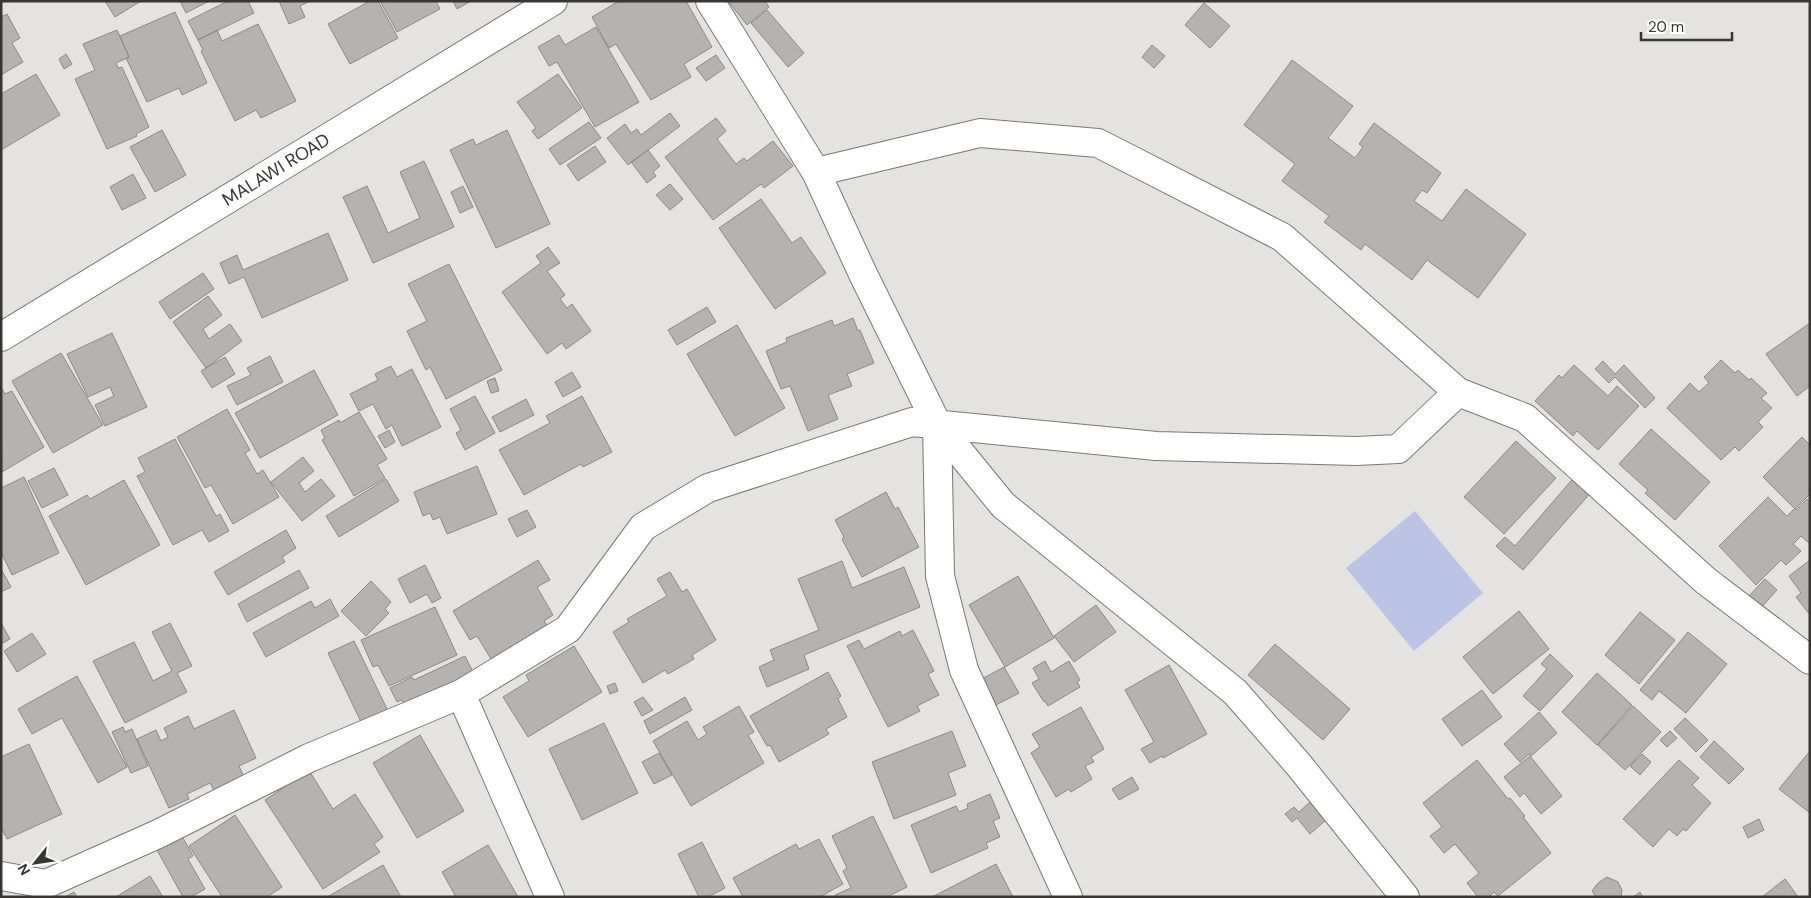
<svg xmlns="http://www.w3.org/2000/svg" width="1811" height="898" viewBox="0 0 1811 898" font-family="'DM Sans',sans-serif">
<rect width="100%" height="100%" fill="#e5e3df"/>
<!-- water -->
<path fill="#bbc4e5" d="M1415,511L1483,593L1414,651L1346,568Z"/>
<!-- building -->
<path fill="#b5b2af" stroke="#8c8986" d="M105,1H141L115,17Z
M180,1H209L186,13Z
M228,1H248L254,13L198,40L188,21Z
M279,1H310L300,6L305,17L289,24Z
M370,1H378L398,38L350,64L328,24Z
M380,1H436L440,9L397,32Z
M453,1H471L457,9Z
M619,1H686L712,47L684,64L691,77L651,100L616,44L609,48L592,17Z
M728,1H765L769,7L747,25Z
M1204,3L1230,26L1210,48L1185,25Z
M767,10L804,53L788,67L751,23Z
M175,12L207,83L182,95L179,88L147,102L126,58L129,57L120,36Z
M7,14L20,38L12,43L23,62L1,75V17Z
M258,24L296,101L261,118L256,110L235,121L201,51L203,50L198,40L217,30L222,41Z
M596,27L639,102L595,127L557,62L549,66L538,47L559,35L565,45Z
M117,30L129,57L116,63L118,68L122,67L149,127L136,134L137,136L107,149L75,79L95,70L83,44Z
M1152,45L1165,56L1154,68L1142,57Z
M66,54L72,64L64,69L59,59Z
M716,55L725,68L706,81L696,68Z
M1292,60L1353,106L1328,138L1355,158L1363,147L1359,144L1374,123L1441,173L1427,193L1422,190L1414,201L1442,221L1466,189L1526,234L1478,298L1427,260L1412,280L1365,244L1361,250L1324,222L1329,216L1282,181L1295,164L1244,125Z
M36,74L60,115L1,150V94Z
M558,74L582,108L538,139L532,131L536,128L517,102Z
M670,113L680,126L628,165L607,138L625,124L631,133L637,129L641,135Z
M716,118L726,131L717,139L736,164L744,158L747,161L773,141L793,166L764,188L761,184L713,220L665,157Z
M589,122L601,138L560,165L549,149Z
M162,130L186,175L155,192L130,147Z
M507,130L550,224L496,248L450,150L473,139L476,145Z
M595,146L606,162L578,181L567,165Z
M648,150L660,166L653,172L656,176L647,183L631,162Z
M424,161L454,227L373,263L343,197L367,186L388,233L420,218L400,172Z
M133,174L146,198L122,210L110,187Z
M670,184L683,199L670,210L656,195Z
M463,186L473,207L460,213L451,192Z
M761,199L792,243L801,237L826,273L775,309L719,228Z
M328,233L348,280L262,318L244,277L229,284L220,263L237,255L243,270Z
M548,247L560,263L547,271L565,295L560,299L567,308L572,304L591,331L566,349L562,343L547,354L502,292L541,263L536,256Z
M449,264L502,370L446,399L430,367L426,370L407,331L427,321L408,284Z
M203,273L214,289L170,319L159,302Z
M208,296L222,315L203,329L209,339L230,324L242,341L206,368L173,322Z
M707,307L716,322L677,345L668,330Z
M853,318L858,331L860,330L874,363L847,374L852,386L828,395L838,419L808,431L790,386L781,389L766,351L787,342L786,338L832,320L834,326Z
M1810,323V386L1797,396L1766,354Z
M737,325L785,408L735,436L687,354Z
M112,333L147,407L105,426L95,405L114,396L110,387L88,397L67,354Z
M61,353L103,425L53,453L12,381Z
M270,356L283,382L237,405L227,386L251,375L247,368Z
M225,357L235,374L212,388L201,371Z
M1721,360L1735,373L1738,370L1749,380L1751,378L1767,393L1761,398L1772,408L1758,422L1763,427L1739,451L1735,447L1721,460L1667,408L1690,383L1699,392L1709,383L1704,377Z
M1603,361L1615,374L1624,365L1655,398L1645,408L1615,377L1609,383L1595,369Z
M1574,365L1608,396L1617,386L1639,406L1598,450L1577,431L1573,436L1535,401L1559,375L1562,378Z
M391,366L397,377L412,369L441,427L402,446L392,425L386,429L373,404L359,411L350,394L378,380L375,374Z
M314,370L338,415L260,458L235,413Z
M572,372L581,387L563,397L555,382Z
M495,378L499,391L491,393L487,381Z
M1,387L5,394L12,391L44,447L2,472Z
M475,396L495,433L465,450L456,433L461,430L450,409Z
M582,396L612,452L583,467L581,464L524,495L499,450L550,423L546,416Z
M526,399L534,415L500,432L492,417Z
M227,409L250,450L245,453L257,474L263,470L279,497L233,524L211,485L205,488L177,437Z
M359,412L387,459L377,465L385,478L354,496L322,440L325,438L321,430L339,420L340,423Z
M1651,429L1710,482L1675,520L1645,493L1648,490L1619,464Z
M389,430L395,442L385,448L378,436Z
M1802,437L1810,445V494L1795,509L1763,477Z
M175,439L216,516L220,514L229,531L209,542L202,530L173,545L137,476L145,472L138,458Z
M1516,441L1556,478L1504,534L1464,497Z
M303,457L314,471L299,483L305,492L321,479L335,496L302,521L271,482Z
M477,466L497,514L447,534L440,517L433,520L430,513L423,516L414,492Z
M54,468L68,495L42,508L28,481Z
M1576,475L1593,490L1523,570L1496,546L1505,537L1515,546Z
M24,477L59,553L12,575L1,552V488Z
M386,479L399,501L339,537L326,516Z
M124,480L160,545L86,585L49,516L87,495L90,499Z
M886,492L895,509L898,507L919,547L862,577L842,539L844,537L835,520Z
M1768,497L1787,516L1795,508L1796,510L1807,499L1810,502V544L1801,536L1793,544L1801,551L1786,565L1781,560L1756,585L1719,546Z
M527,510L536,527L517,537L508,519Z
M286,530L296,548L282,557L285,562L228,595L214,572Z
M538,560L550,580L537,587L553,615L544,621L547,625L491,659L477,636L470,640L453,611Z
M1810,560V615L1796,597L1801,593L1789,576Z
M842,561L852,588L904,567L920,607L804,655L809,669L767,687L759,667L774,660L770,650L819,630L798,579Z
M425,565L441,598L432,603L427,594L410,603L398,579Z
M1,569L11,587L1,592Z
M299,570L309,588L247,622L238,604Z
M670,572L682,592L687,589L716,640L692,655L694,659L668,674L665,670L643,683L613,632L629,622L627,619L667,596L657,579Z
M1018,576L1054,638L1005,667L969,605Z
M1765,579L1777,590L1759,610L1746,599Z
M371,581L391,602L385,609L389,613L366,636L341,611Z
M330,599L339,616L266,657L253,633L311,601L315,608Z
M1096,605L1116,632L1074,662L1054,636Z
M435,607L457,655L389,686L378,665L373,667L361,640Z
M1519,611L1549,649L1493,694L1463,657Z
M1640,612L1675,640L1639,684L1605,655Z
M1,623L10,639L1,644Z
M170,623L192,666L177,673L187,692L125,723L93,661L134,642L153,681L172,671L152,632Z
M913,630L934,671L928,674L939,695L917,706L920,711L888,727L847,646L859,640L864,649L900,631L902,636Z
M1688,632L1727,664L1686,713L1659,691L1652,700L1640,690Z
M32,633L46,654L17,672L4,651Z
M354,641L388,711L362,724L328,653Z
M1275,644L1350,709L1323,740L1248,675Z
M574,646L602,692L528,737L503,697L529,681L526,675Z
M1550,654L1573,676L1540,711L1523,696L1547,669L1541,664Z
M465,656L474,674L405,706L402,700L397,702L390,688L412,677L414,680Z
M1045,661L1051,672L1069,661L1080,680L1077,682L1080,687L1048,706L1045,701L1044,702L1032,683L1039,679L1033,668Z
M1169,665L1207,734L1163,758L1162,756L1150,763L1141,749L1154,742L1125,690Z
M1004,667L1019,693L992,707L978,681Z
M828,672L841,696L838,699L847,717L826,729L829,734L779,762L770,745L767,746L750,716Z
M1597,673L1632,705L1597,745L1562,712Z
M77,676L127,767L98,783L62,718L32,734L18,709Z
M615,683L618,691L610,694L607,686Z
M1482,690L1502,717L1462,746L1442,719Z
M643,697L653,710L642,716L634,702Z
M685,697L692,710L650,734L644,721Z
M739,706L754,732L748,735L764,763L691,806L653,741L687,721L698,740L707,734L703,727Z
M1633,706L1661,732L1625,770L1598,745Z
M1081,707L1104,749L1091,757L1094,762L1085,766L1092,779L1071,792L1069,789L1056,797L1031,753L1040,747L1032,734Z
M234,710L256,758L239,766L244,777L214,791L210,783L187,794L189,799L169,808L137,739L156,730L161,741L168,737L164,728L188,716L194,729Z
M1539,712L1557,733L1531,756L1529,754L1520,762L1504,744Z
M1685,718L1708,740L1696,752L1674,729Z
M604,723L638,793L582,820L549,749Z
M123,727L125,732L132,729L148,766L131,773L112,732Z
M952,731L966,766L948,773L956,795L894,819L872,762Z
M1670,731L1677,738L1667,747L1660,740Z
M420,735L464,811L417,838L373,763Z
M1714,741L1744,769L1729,784L1700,757Z
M29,744L62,814L7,839L1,827V757Z
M1810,751V813L1779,789Z
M659,753L672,775L654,784L642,762Z
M1642,754L1651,762L1640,775L1630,766Z
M1530,756L1562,796L1541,814L1524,793L1520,797L1504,777Z
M1477,760L1508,799L1510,798L1525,816L1523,817L1551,853L1498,896L1494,892L1489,897H1478L1467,883L1479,873L1455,844L1444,853L1430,836L1442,827L1423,803Z
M1679,760L1699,778L1692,785L1711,803L1686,831L1683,829L1677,836L1669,829L1653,847L1623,819Z
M290,771L296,781L310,772L333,809L355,794L383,837L374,844L380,852L323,889L265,800L286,786L280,777Z
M1132,777L1139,789L1119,800L1112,789Z
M990,794L1000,818L993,821L1000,837L986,843L988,848L931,873L911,825L956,806L959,812L968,808L967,804Z
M1310,802L1326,820L1310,834L1297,818L1292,822L1285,814L1294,807L1299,812Z
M235,815L282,887L267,897H222L189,846Z
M873,816L907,887L887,897H836L835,895L851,888L843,871L847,868L832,836Z
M1759,819L1764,830L1748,838L1743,827Z
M182,836L193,856L188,859L205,889L191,897H183L157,850Z
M819,839L843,884L820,897H743L733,878L796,844L799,849Z
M702,842L725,888L708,897H699L678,854Z
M488,845L518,897H456L442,872Z
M996,864L1013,897H932Z
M383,865L401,897H327Z
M150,876L163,897H116Z
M1607,877L1618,882L1622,890L1621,897H1596L1592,891L1598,883Z
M1785,879L1798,897H1762Z
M74,892L77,897H65Z
M1640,892L1643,897H1633Z"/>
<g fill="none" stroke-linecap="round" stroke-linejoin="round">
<!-- minor casing -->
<g stroke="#7a7875" stroke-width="30">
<path id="minor" d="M710,1L816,172L863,274L937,424L1003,505L1235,692L1298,764L1405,897
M816,172L980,133L1098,143L1282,237L1458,392L1525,418L1706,581L1810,660
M937,424L940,576L964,670L1068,897
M461,694L550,897
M1,876L46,884L158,834L309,758L461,694L568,629L643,527L708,488L912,422L1156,446L1356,451L1398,449L1458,392"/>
</g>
<!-- major casing -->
<g stroke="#7a7875" stroke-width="30">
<g id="major">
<path id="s1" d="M1,337L553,1"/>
</g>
</g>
<!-- minor -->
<use href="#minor" stroke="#fff" stroke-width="28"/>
<!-- major -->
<use href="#major" stroke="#fff" stroke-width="28"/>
</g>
<g text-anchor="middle" stroke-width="4" stroke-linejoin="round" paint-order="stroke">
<!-- street labels -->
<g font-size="18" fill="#373634" stroke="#fff">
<text dy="6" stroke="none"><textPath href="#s1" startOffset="322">MALAWI ROAD</textPath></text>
</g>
</g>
<!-- border -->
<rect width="1811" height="898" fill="none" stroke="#373634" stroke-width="5"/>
<!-- north arrow -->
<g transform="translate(35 863) rotate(240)" stroke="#ffffff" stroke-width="4" paint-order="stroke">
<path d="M0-4L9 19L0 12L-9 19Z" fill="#373634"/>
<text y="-8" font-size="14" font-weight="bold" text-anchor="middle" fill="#373634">N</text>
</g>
<!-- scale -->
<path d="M1641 32v8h91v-8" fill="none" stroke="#373634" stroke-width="2.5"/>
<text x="1648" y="32" font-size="15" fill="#373634" stroke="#ffffff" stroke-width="4" paint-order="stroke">20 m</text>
</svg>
